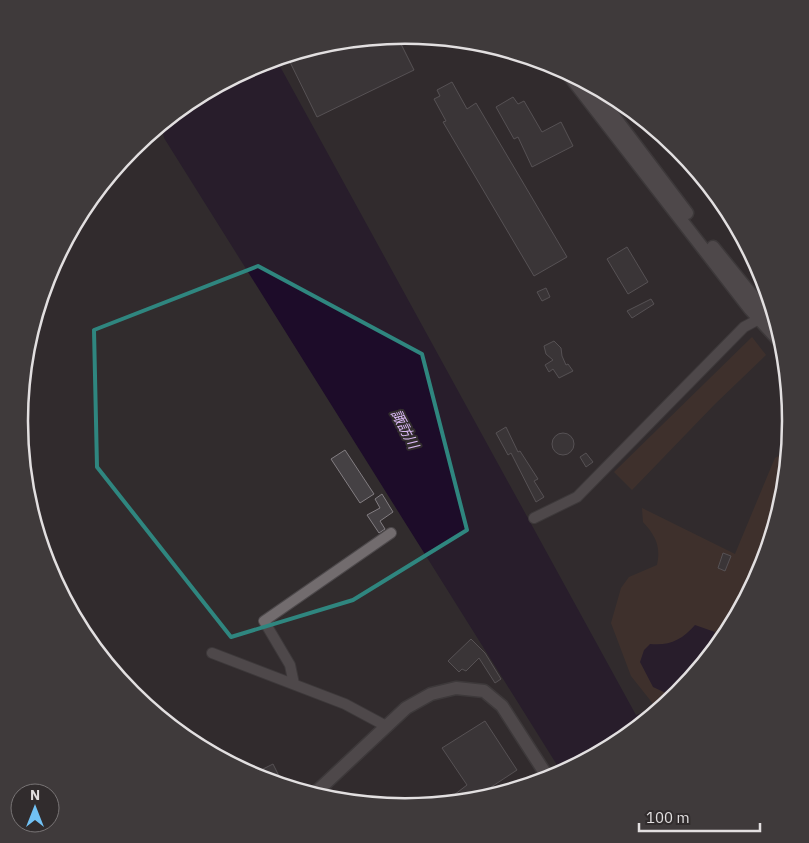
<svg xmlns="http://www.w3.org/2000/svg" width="809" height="843" viewBox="0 0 809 843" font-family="'IBM Plex Sans','Noto Sans JP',sans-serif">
<rect width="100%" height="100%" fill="#312c2d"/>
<!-- green -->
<path fill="#4f362b" d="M752,337L766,355L715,404L632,490L614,472Z
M787,451C786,466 786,482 783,497C767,576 720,659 658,710L631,676L611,623L621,588L629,577L657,565C661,547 656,536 643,522L642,508L735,554L772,465L775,458Z"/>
<!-- water -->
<path fill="#1d0c29" d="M276,59L636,715L644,712L647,717L619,742L562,773L164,138L162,128L156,129C192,100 231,73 276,59Z
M695,625L715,632L701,666L674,697L653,687L640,662L644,650L650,644C669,646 682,640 695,625Z"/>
<!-- building -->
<path fill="#454144" stroke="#837e82" d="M397,36L414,70L317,117L287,56L330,43Z
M452,82L467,109L476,103L567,257L534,276L443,122L446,121L434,99L440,96L437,90Z
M513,97L518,104L524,101L542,132L561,122L573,146L532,167L518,137L514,139L496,107Z
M627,247L648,282L628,294L607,259Z
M546,288L550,297L542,301L537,292Z
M651,299L654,304L632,318L627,311Z
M554,341L561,348L562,356L566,365L568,364L573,371L559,378L553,369L549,372L545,365L553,360L546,354L544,346Z
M506,427L518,452L520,451L538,479L534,481L544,497L536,502L511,453L508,455L496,433Z
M552 444a11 11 0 1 1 22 0a11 11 0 1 1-22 0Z
M345,450L374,494L360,503L331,459Z
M586,453L593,462L586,467L580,457Z
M382,494L393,512L380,521L385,529L379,533L367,515L380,508L375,499Z
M723,553L731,556L725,571L718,568Z
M471,639L485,653L501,679L495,683L479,658L466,671L462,669L459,672L448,661Z
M485,721L517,770L470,801L453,802L450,798L467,785L442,748Z
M273,764L279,776L268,781L251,775Z"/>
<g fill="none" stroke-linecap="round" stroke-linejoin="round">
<!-- minor casing -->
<g stroke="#4d494b" stroke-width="12">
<path id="minor" d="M534,518L577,497L744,327L759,319
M212,653L345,704L386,726
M294,684L290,665L264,621L391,533"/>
</g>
<!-- tertiary casing -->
<g stroke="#4d494b" stroke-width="15">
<path id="tertiary" d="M568,74L750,309L782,344
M591,86L687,213
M713,247L776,325
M313,795L406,708L431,694L456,688L484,691L502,706L549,779"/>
</g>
<!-- minor -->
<use href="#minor" stroke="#726c6e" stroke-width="10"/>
<!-- tertiary -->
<use href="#tertiary" stroke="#726c6e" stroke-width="12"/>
</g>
<!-- marked area -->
<path d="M0 0H809V843H0ZM258,266L422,354L467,530L353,600L231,637L97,467L94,330Z" fill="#312c2d" fill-opacity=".55" fill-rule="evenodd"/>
<path fill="none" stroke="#2f867f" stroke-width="4" stroke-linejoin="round" d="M258,266L422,354L467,530L353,600L231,637L97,467L94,330Z"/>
<g text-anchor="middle" stroke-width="4" stroke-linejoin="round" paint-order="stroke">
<!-- water labels -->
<g font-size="14" font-style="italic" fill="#dab9f5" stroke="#312c2d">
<text transform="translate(405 429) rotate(62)" y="5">諏訪川</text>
</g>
</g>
<!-- crop -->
<path d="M0 0H809V843H0ZM28 421a377 377 0 1 1 754 0a377 377 0 1 1-754 0Z" fill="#3f3a3b" fill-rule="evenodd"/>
<path fill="none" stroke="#e2dfe0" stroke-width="2.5" d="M28 421a377 377 0 1 1 754 0a377 377 0 1 1-754 0Z"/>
<!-- north arrow -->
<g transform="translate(35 808)"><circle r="24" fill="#312c2d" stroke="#787475"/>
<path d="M0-4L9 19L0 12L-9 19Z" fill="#71c1f4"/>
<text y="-8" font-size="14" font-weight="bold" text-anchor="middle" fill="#e2dfe0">N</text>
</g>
<!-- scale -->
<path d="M639 823v8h121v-8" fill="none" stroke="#e2dfe0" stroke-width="2.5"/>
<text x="646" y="823" font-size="15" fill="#e2dfe0" stroke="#312c2d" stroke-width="4" paint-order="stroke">100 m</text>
</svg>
